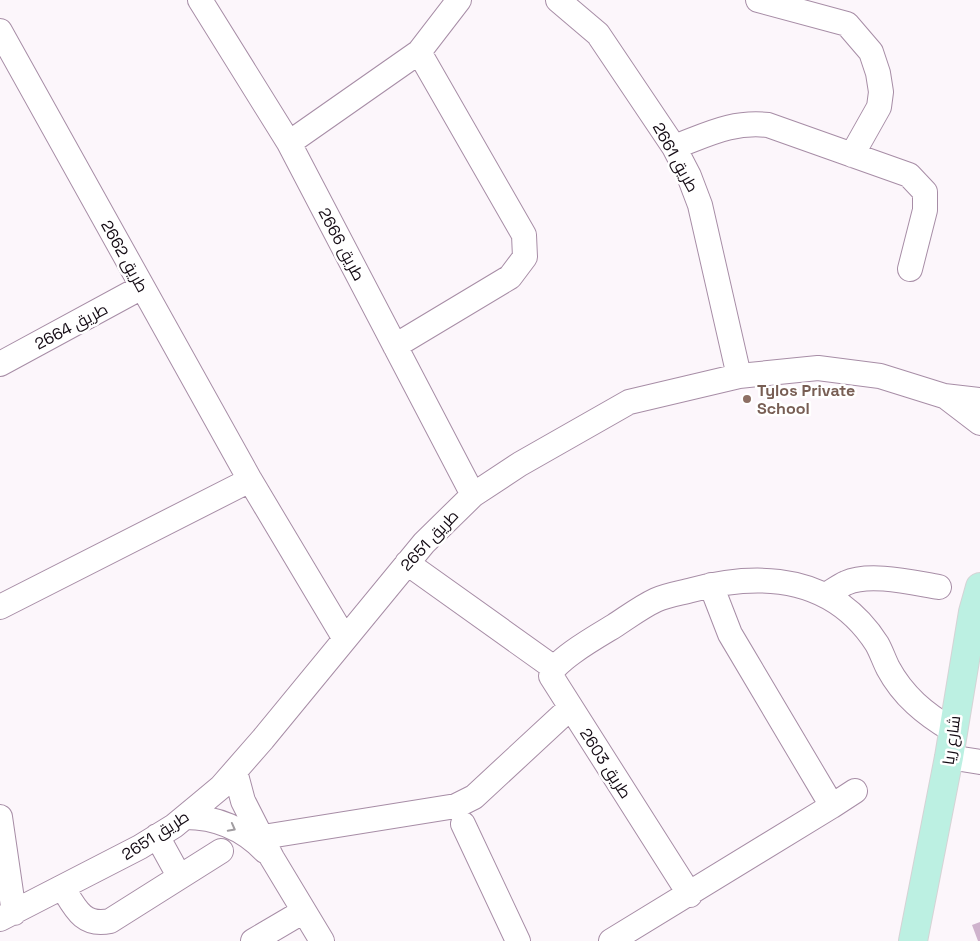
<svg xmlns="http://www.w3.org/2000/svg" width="980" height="941" viewBox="0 0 980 941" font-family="'Space Grotesk',Cairo,sans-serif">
<rect width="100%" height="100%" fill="#fcf6fb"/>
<!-- building -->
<path fill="#cfb3cd" d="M980,922V941H978L972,925Z"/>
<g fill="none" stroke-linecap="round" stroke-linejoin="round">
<!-- minor casing -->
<g stroke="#a78da6" stroke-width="26">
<path id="minor" d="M200,0L289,143L473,495
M558,0L598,34L674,147L689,176L700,205L739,376
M758,0L847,24L871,52L878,73L881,92L879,107L852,155
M0,31L250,480L345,639
M289,143L419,52L459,0
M674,147C707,135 732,121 768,125L909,175L925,192V210L910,269
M395,346L510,277L525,257L524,235L419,52
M0,364L142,287
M946,397L980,423
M407,563L554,668
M711,585L730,634L832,806L855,791
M826,595C833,591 839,586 846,583C870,572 914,583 939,587
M0,607L250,480
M949,757L980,762
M235,771L243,801L272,858L322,941
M0,817L14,913
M185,817C216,817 244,829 265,851
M463,824L518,941
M157,836L179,876
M263,837L456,806L474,797L570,708
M63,888C75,908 83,927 110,921L221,851
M690,895L551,676C551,662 601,634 614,626C628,617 641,607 656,600C667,595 681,593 692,590C763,571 834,577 877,644C881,651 884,660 888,668C903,696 925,714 952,730
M0,919L140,847L174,826L203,802L221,787L263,739L424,543L473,495L520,464L629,402L739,376L818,368L880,376L944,396L980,400
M253,941L304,911
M611,941L832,806"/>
</g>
<!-- major casing -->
<g stroke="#d5d3d5" stroke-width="30">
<path id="major" d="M913,941L949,757L973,612L980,587"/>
</g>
<!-- minor -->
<use href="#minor" stroke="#fff" stroke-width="24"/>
<!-- major -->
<use href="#major" stroke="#bcf0e2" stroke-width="28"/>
</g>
<!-- one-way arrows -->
<defs><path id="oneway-chevron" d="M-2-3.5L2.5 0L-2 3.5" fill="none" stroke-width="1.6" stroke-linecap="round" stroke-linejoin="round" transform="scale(1.25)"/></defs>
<use stroke="#a19da1" href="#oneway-chevron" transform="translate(232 828) rotate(28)"/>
<!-- markers -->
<circle fill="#8d6e63" stroke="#fff" stroke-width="2" cx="747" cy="399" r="5"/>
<g text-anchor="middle" stroke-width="5" stroke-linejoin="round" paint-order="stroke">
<!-- street labels -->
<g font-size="16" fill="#140b14" stroke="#fff">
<text transform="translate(676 157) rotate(61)" y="6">طريق 2661</text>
<text transform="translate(342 244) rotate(62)" y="6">طريق 2666</text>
<text transform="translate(125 256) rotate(61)" y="6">طريق 2662</text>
<text transform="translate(71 326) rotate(-28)" y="6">طريق 2664</text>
<text transform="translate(429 540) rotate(-47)" y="6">طريق 2651</text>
<text transform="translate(951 740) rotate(-82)" y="6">شارع ريا</text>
<text transform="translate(606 763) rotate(57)" y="6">طريق 2603</text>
<text transform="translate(155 835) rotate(-33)" y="6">طريق 2651</text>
</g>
<!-- education labels -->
<g font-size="16" font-weight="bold" fill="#785e54" stroke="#fff" text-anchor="start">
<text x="757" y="396">Tylos Private<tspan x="757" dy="18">School</tspan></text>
</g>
</g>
</svg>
